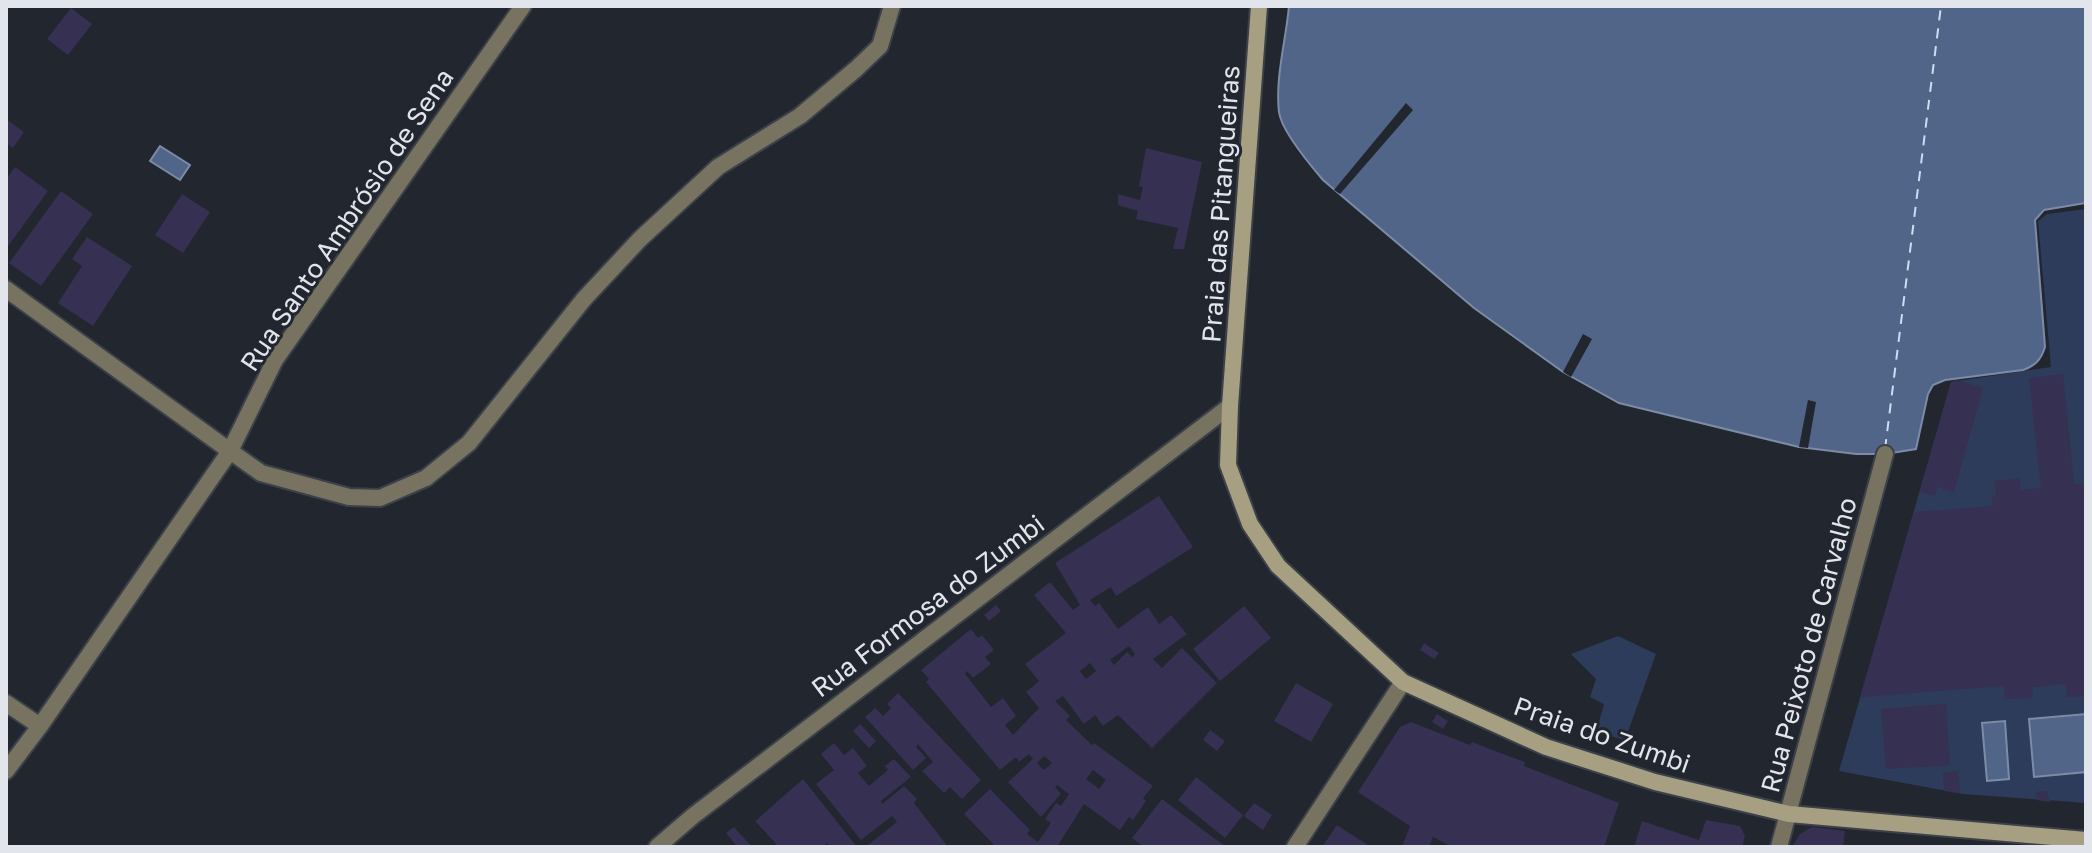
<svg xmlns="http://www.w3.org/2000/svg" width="2092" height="853" viewBox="0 0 2092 853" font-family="'Golos Text',sans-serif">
<rect width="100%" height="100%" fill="#21262f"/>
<!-- green -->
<path fill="#2d3c5a" d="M2086,209V803L1963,794L1839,771L1951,382L2051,367L2038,221L2047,214Z
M1618,636L1656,654L1625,740L1596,732L1604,704L1590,697L1596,679L1571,654Z"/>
<!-- water -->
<path fill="#516588" stroke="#7c8ba6" stroke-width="2" d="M1289,6H2086V203L2044,210L2035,220L2045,347C2041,360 2035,366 2023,370L1945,380L1933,385L1928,394L1916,449L1885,454H1856L1799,447L1619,403L1563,372L1474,308L1323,180C1311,166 1281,130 1279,112C1275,78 1286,40 1289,6Z
M160,146L190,165L180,180L150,161Z
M2086,714V772L2034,777L2029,719Z
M2005,721L2009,779L1987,781L1982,723Z"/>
<!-- pier -->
<path fill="#21262f" d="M1406,103L1413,110L1340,194L1334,190Z
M1583,334L1592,339L1571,377L1563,372Z
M1808,400L1816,402L1808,448L1799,447Z"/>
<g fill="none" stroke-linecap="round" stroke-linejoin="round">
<!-- ferry -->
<path stroke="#cedcf4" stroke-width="2" stroke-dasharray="10 8" stroke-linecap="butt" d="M1885,449L1941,6"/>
</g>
<!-- building -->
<path fill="#363053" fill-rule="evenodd" d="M71,8L92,24L68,55L47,39Z
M6,119L24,132L13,148L6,143Z
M1146,148L1202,162L1184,249H1173L1178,228L1136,219L1138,211L1118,205V194L1140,200L1143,187L1139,186Z
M15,167L48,191L6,249V179Z
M61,191L93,214L41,286L9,263Z
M182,194L210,212L183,253L155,235Z
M87,237L132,266L93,326L58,303L82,266L72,259Z
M2063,374L2074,484L2086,483V696L2067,697L2066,684L2032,687L2033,698L2005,699L2004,686L1860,697L1914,512L1993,506L1992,496L1996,495L1995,481L2020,478L2021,490L2041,488L2029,378Z
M1956,380L1983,388L1954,492L1937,487L1935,496L1920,492L1951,382Z
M1159,496L1193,547L1116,596L1111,587L1090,600L1095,606L1099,603L1118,629L1148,607L1159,624L1171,615L1187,634L1153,659L1162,668L1182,648L1217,683L1152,748L1118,715L1103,726L1095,715L1084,724L1063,696L1055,701L1070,716L1066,720L1093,746L1094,743L1153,786L1143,798L1146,801L1133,820L1129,817L1120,830L1084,804L1057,847H996L964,814L990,789L1030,830L1027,834L1038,842L1051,823L1045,819L1056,803L1061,806L1069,794L1057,785L1055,787L1061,794L1041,817L1008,782L1033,759L1029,754L1019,762L1016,757L1000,770L926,682L929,679L921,670L971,629L978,638L982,635L994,650L985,657L991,664L973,678L967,671L965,674L991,707L1003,698L1016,716L1005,725L1013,735L1039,708L1026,692L1039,681L1025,664L1066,633L1034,595L1050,582L1073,610L1080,605L1055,563ZM1129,646L1135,654L1132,657L1127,652L1114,665L1110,660ZM1090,663L1096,671L1086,679L1080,671ZM1044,756L1052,763L1044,770L1037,763ZM1093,770L1106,780L1099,789L1086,779Z
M996,605L1001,611L989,621L984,615Z
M1244,606L1271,638L1220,681L1193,649Z
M1424,643L1439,653L1434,659L1420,650Z
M1296,683L1333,704L1311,742L1274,721Z
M898,693L981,780L962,799L950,787L944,793L922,771L933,762L918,744L916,747L926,758L913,770L865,717L875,708L883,716L891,708L887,704Z
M1946,704L1950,765L1886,769L1881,709Z
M1437,714L1448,721L1443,729L1432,722Z
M1411,722L1470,745L1472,742L1495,751L1525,762L1524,766L1619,803L1604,847H1452L1433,837L1429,847H1402L1410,826L1358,792L1400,727Z
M860,724L876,741L869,748L853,731Z
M1210,730L1225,741L1217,751L1203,740Z
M834,743L844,755L853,748L867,766L858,773L869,786L888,770L885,766L894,759L911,777L881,801L882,804L904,786L917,799L914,803L948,847H870L868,845L897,822L892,816L861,840L816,784L834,770L821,754Z
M1958,771L1960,793L1944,791L1943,773Z
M1196,777L1243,815L1225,838L1178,800Z
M803,779L857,847H830L827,843L823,847H779L755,821Z
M2037,791H2047L2050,802L2036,800Z
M1162,799L1215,839L1227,847H1144L1132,838Z
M1254,803L1272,815L1263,830L1244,816Z
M1706,820L1740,826L1745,836L1742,847H1634L1642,821L1699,840Z
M1337,825L1371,847H1322Z
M734,827L752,847H734L736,845L726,833Z
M1812,827L1845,831L1843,847H1792L1800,834Z"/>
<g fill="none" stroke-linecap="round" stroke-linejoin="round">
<!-- minor casing -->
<g stroke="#3c4149" stroke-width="20">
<path id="minor" d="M523,6L275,360L230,451L261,473L349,497L380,498L426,478L469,443L584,299L640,239L718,167L800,116L856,69L880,46L892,6
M6,289L230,451L40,726L6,771
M6,703L40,726
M657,847L693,816L1230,406
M1295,847L1403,682
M1779,847L1885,454"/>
</g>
<!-- secondary casing -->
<g stroke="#3c4149" stroke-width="20">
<path id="secondary" d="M1259,6L1230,406L1228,465L1250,524L1278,566L1403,682L1546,747L1655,782L1789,814L2086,840"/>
</g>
<!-- minor -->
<use href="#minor" stroke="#787361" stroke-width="16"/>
<!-- secondary -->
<use href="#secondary" stroke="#a79f82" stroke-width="16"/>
</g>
<g text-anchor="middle" stroke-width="6" stroke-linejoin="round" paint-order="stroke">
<!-- street labels -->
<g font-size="26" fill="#e2e5eb" stroke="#21262f">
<text transform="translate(1221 204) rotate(-86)" y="9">Praia das Pitangueiras</text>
<text transform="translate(347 220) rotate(-56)" y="9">Rua Santo Ambrósio de Sena</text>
<text transform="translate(928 606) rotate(-37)" y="9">Rua Formosa do Zumbi</text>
<text transform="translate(1809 645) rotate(-75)" y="9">Rua Peixoto de Carvalho</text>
<text transform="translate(1602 735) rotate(19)" y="9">Praia do Zumbi</text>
</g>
</g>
<!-- border -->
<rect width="2092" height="853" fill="none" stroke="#e2e5eb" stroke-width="16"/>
</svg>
